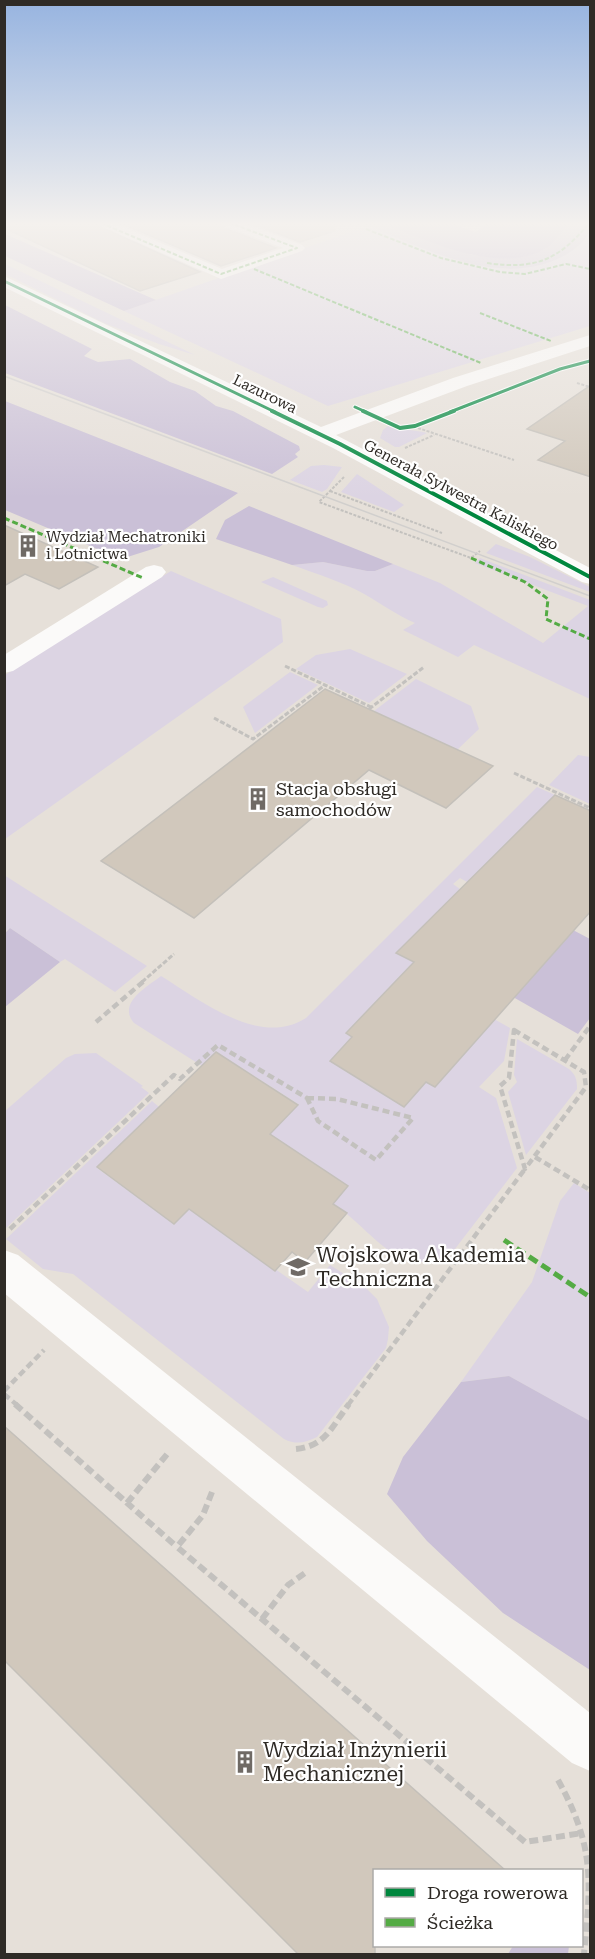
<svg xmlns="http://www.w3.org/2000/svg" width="595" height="1959" viewBox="0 0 595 1959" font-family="'Roboto Serif',serif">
<rect width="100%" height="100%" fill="#e6e0d9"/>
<!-- green -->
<path fill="#dcd4e3" d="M368,226L461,262L505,269L576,249L590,231V326L328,406L124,311Z
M5,264L28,275L195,355L159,344L104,323L5,274Z
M388,426C401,431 413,429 427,433L399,447H395L380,438L383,430Z
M324,465L342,467L327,489L322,492L290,480L311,466Z
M357,474L404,505L394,512L341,492Z
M496,544L530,557L590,587V592L486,553Z
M480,558L590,600V699L474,645L458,657L403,630L415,623C397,615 383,605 366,595C343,582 317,574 292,565L323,562L367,571H375L393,564L440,583L543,643L588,606L475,563Z
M171,571L281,619L283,642L5,839V675Z
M273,577L327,601L328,605L323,608L318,607L261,582Z
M350,649L407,674L369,703L296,669L316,655Z
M290,672L318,685L255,733L243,707Z
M416,679L471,706L479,729L457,750L374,711Z
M578,755L590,757V804L549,785Z
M537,787L555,795L467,882L460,878L453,884L460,889L397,952L414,962L346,1033L352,1037L330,1061L404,1107L426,1082L494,1019L510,1028L504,1061L479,1087L496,1098L517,1168L448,1258C392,1276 373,1229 333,1204L348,1186L270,1134L298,1104L216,1052L202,1066L134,1023C117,1003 147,987 161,976C200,1000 260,1048 306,1018Z
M4,875L147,966L115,992L65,959L60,962L10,928L5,932Z
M517,1039L569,1069C576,1075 577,1080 577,1089L526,1155L508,1092L517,1082L514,1075Z
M96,1053L143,1086L141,1087L149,1093L5,1229V1111L66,1058L75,1054Z
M152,1101L159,1107L97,1168L174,1224L189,1209L308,1292L330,1265L366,1288L377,1299L389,1327L388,1339L386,1348L317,1437C305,1443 296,1445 284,1439L73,1274L43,1269L6,1239Z
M574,1183L590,1193V1421L509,1376L461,1382L532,1282L560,1201Z"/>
<!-- forest -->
<path fill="#cac0d7" d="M361,223H380L472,255L511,258L527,256L545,249L569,223H590C591,237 578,248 567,254C502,292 423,247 361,223Z
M5,234L156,300L124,311L5,256Z
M5,305L92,349L84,356L98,362L130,359L170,382L195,391L216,406L233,411L299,446L300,450L295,454L298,457L272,474L5,373Z
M5,401L238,493L159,547L121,559L5,510Z
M249,506L393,564L375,571H367L323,562L292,565L216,539L225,520Z
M10,928L60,962L5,1007V933Z
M573,930L590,939V1018L578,1034L513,997Z
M509,1376L590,1421V1670L503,1613L427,1541L387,1494L403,1457L461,1382Z
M513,1946H569L568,1954H508Z"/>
<!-- water -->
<path fill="#bfb3d3" d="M380,223H449L476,232L487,223H569C561,232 553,245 543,250C497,275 425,239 380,223Z"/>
<!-- building -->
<path fill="#d1c8bc" stroke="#c4c0ba" stroke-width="1.5" d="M4,223H92L200,272L140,291L4,228Z
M121,223H221L224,228L276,248L221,266Z
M251,223H334L335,231L300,242Z
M591,385V477L538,460L565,441L527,429Z
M4,525L98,567L59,589L25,574L4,586Z
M325,689L493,766L446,808L369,770L194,918L101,861Z
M555,795L591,811V911L435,1087L426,1082L404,1107L330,1061L352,1037L346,1033L414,962L396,953Z
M216,1052L298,1105L270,1134L348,1186L333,1204L347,1213L305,1262L292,1252L275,1271L189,1209L174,1224L97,1167Z
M4,1426L505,1870H375V1954H298L4,1660Z"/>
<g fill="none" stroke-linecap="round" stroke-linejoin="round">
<!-- path-far3 -->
<path stroke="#c3c1be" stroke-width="2" stroke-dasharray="3 1.5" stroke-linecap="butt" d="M577,383L590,387
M418,428L514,460
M405,448L434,435
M344,477L319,502L471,558L480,551
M330,491L442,533"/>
<!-- path-far2 -->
<path stroke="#c3c1be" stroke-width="3" stroke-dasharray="5 2" stroke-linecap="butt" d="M285,666L371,707
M369,709L424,667
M214,718L253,739L325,685
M514,773L590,808
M142,982L174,954"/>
<!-- path-far1 -->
<path stroke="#c3c1be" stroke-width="4.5" stroke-dasharray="7 4" stroke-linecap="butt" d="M96,1022L144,981
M514,1030L584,1072L586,1087L525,1169L500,1086L509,1078Z
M565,1060L590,1026
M307,1098L337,1099L413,1118L376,1160L318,1121Z
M535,1157L590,1190
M10,1229L174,1075L180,1079L218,1045L307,1098
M4,1391L44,1350
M4,1394L17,1405
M348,1405L525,1169"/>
<!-- path -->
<path stroke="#c3c1be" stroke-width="6" stroke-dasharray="9 4.5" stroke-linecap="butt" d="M15,1404L177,1547
M296,1449C326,1446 332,1426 349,1404
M212,1492L203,1515L177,1547L525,1842L582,1833
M127,1503L168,1453
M262,1619L288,1585L308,1571
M558,1780C595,1847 591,1881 584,1954"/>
<!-- minor -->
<path fill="#fbfaf9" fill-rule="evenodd" d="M94,223H114L222,269L283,248L225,226L223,223H244L302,245L305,248L302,251L221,279Z
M4,276L321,427L453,378L590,335V346L467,386L336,435L590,568V584L582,582L333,448L4,287Z
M154,565L162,567L166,572L162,577L13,671L4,673V655L146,567Z
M4,1250L18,1255L590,1713V1771L572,1763L4,1293Z"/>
<!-- tram -->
<path stroke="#d1cfcd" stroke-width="1.5" d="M4,376L590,596"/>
<!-- quiet-far2 -->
<path stroke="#54ab44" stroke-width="2" stroke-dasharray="4.5 2" stroke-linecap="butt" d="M101,223L221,274L297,248L230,223
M366,229L441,258L500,272L525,274L566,264L590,269
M487,263C535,270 559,260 589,223
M254,269L481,363
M480,313L551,341"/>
<!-- quiet-far1 -->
<path stroke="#54ab44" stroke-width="3" stroke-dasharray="6 3" stroke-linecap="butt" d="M4,518L143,578
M471,558L525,582L548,599L546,619L590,639"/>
<!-- quiet -->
<path stroke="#54ab44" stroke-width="5" stroke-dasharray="10 5" stroke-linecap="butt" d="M504,1240L590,1297"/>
<!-- cycleway-far1 casing -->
<g stroke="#fff" stroke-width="5">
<path id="cycleway-far1" d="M4,281L275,412
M355,407L366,412
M450,412L560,369L590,361"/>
</g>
<!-- cycleway casing -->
<g stroke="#fff" stroke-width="6">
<path id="cycleway" d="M272,411L340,444L590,577
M363,411L400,428L415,426L454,411"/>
</g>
<!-- cycleway-far1 -->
<use href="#cycleway-far1" stroke="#00873e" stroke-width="3"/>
<!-- cycleway -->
<use href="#cycleway" stroke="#00873e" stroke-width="4"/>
</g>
<!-- sky -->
<linearGradient id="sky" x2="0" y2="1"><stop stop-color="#97b4e0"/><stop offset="0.45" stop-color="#f4f1ee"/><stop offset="1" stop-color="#f4f1ee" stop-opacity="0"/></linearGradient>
<rect width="595" height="498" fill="url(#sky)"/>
<!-- icons -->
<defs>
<g id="building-bare" transform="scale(1.8)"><path d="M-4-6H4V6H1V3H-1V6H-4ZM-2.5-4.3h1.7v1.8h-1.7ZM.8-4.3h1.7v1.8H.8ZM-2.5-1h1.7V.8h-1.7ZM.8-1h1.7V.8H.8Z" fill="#6f6a65" stroke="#fff" stroke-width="2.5" paint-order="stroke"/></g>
<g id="university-bare" transform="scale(1.8)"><path d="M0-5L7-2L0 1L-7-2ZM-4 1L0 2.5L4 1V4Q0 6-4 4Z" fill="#6f6a65" stroke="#fff" stroke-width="2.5" paint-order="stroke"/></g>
</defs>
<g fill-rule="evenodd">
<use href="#building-bare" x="28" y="546"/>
<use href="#building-bare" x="258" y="799"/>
<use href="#university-bare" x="298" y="1267"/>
<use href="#building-bare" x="245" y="1762"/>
</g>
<g text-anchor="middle" stroke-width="4.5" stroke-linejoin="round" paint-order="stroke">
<!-- far-street labels -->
<g font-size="15" fill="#2f2b26" stroke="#fff">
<text transform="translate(265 394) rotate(26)" y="5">Lazurowa</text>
<text transform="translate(461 495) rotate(28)" y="5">Generała Sylwestra Kaliskiego</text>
</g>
<!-- far-poi labels -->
<g font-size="15" fill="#2f2b26" stroke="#fff" text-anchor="start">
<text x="46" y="542">Wydział Mechatroniki<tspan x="46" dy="17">i Lotnictwa</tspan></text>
</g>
<!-- poi labels -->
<g font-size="18" fill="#2f2b26" stroke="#fff" text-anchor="start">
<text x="276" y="795">Stacja obsługi<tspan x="276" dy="21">samochodów</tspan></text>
</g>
<!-- near-poi labels -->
<g font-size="21" fill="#2f2b26" stroke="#fff" text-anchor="start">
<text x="316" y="1262">Wojskowa Akademia<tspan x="316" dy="24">Techniczna</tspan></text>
<text x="263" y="1757">Wydział Inżynierii<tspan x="263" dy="24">Mechanicznej</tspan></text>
</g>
</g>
<!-- border -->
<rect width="595" height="1959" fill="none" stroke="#2f2b26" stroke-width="12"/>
<!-- legend -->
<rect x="373" y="1869" width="210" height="78" fill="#ffffff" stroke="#acaaa8" stroke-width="1.5"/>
<rect x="385" y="1888" width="30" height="9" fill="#00873e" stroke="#acaaa8" stroke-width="1.5"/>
<text x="427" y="1899" font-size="18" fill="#2f2b26">Droga rowerowa</text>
<rect x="385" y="1918" width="30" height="9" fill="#54ab44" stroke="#acaaa8" stroke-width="1.5"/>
<text x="427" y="1929" font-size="18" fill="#2f2b26">Ścieżka</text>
</svg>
